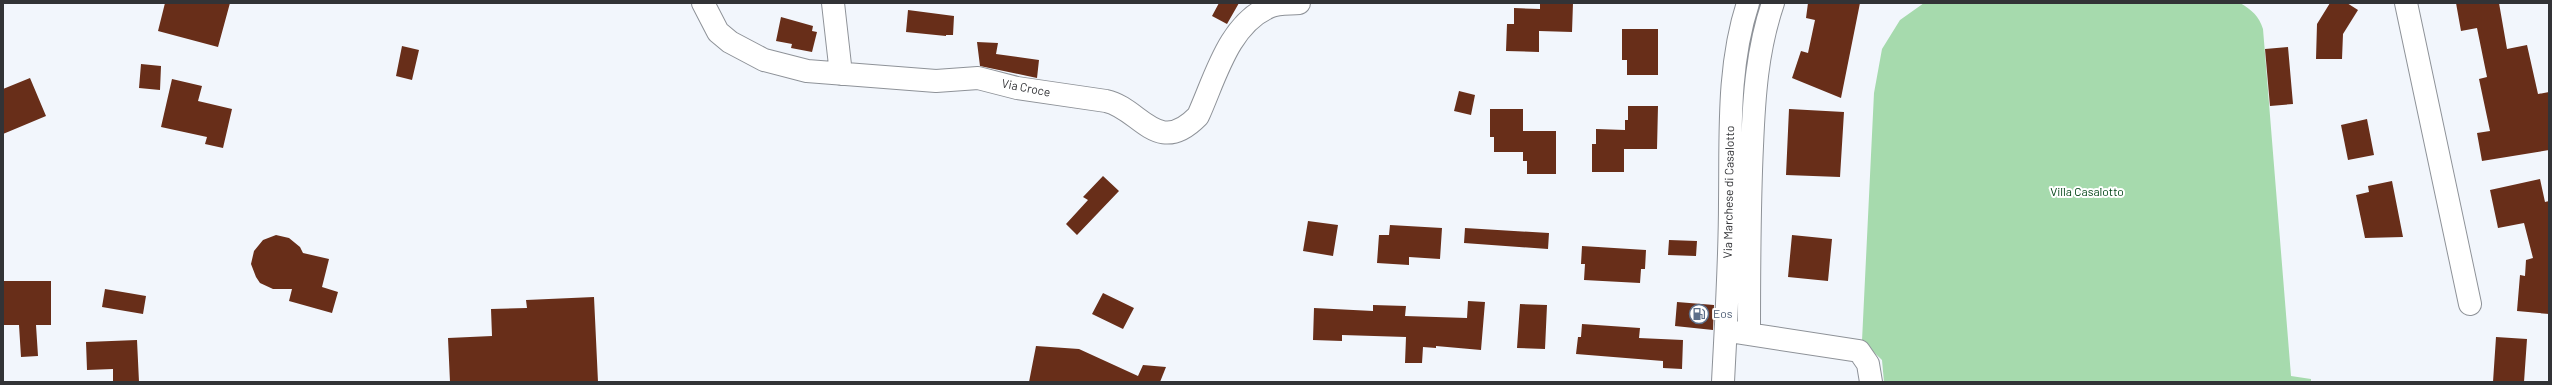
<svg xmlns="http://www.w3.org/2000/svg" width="2552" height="385" viewBox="0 0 2552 385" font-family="Barlow,sans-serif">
<rect width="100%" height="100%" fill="#f2f6fc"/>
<!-- park -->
<path fill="#a6daad" d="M1924,3H2240C2252,10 2259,16 2263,29L2291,376L2311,379V382H1884L1882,360L1862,341L1874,93L1882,49L1900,20Z"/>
<!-- building -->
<path fill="#682e19" d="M165,3H230L218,47L158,31Z
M1219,3H1239L1227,24L1212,16Z
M1540,3H1573L1572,32L1539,31V52L1506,51L1507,24H1514V8L1540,9Z
M1808,3H1860L1841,98L1792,78L1801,51L1808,53L1815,20L1806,18Z
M2330,3H2347L2358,10L2343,34L2342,59H2316L2317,24Z
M2456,3H2499L2507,49L2527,45L2538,94L2549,92V150L2482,161L2477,133L2490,131L2479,79L2487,77L2477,28L2461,31Z
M908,10L954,16L953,35H946V36L906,32Z
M781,17L813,26L812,31L817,32L812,52L791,48L792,44L776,41Z
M1622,29H1658V75H1627V60H1622Z
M977,42L998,43L996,54L1039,60L1037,78L980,66Z
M402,46L419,50L412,80L396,76Z
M2288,47L2293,104L2270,106L2265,49Z
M141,64L161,66L160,90L139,88Z
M30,78L46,116L3,134V89Z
M172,79L202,86L198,101L232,109L223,148L205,144L207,137L161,127Z
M1459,91L1475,95L1471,115L1454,111Z
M1628,106H1658L1657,149H1624V172H1592V144H1596V129L1625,130V120H1628Z
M1490,109H1523V131H1556V174H1527V161H1523V152H1494V137H1490Z
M1789,109L1844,112L1840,177L1786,175Z
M2367,119L2374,155L2348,160L2341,125Z
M1103,176L1119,191L1077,235L1066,224L1088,200L1083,197Z
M2540,179L2545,202L2549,201V314L2517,311L2520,275L2525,276L2526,260L2533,258L2524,223L2498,228L2490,190Z
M2392,181L2403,237L2365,238L2356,195L2369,192L2368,186Z
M1308,221L1338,225L1333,256L1303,251Z
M1390,225L1442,228L1440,259L1409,257V265L1377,263L1379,235H1389Z
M1465,228L1549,233L1548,249L1464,243Z
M276,235L289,238L300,247L303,253L329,259L322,287L338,292L332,313L289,301L292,289H273L260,283L256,277L251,264L254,251L263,240Z
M1792,235L1832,239L1828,281L1788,277Z
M1669,240L1697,241L1696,256L1668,255Z
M1582,246L1646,250L1645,269H1641L1640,283L1584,280L1585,264H1581Z
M3,281H51V325H36L38,356L21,357L19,325H3Z
M105,289L146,296L143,314L102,307Z
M1103,293L1134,308L1123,329L1092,314Z
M594,297L598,382H450L448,338L492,336L491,309L527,308L526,300Z
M1468,301L1485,302L1481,350L1436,346V348L1423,347L1422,363H1405L1406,337L1342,335V341L1313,340L1314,308L1373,311V305L1406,306L1405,316L1467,318Z
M1677,302L1714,305L1713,330L1675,326Z
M1520,304L1547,305L1545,349L1517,348Z
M1582,324L1640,328L1639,338L1683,340L1682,369L1663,368V361L1576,354L1578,337H1581Z
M2496,337L2527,339L2524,382H2493Z
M137,340L139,382H113V369L87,370L86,342Z
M1036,346L1079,349L1138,376L1143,365L1166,367L1160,382H1029Z"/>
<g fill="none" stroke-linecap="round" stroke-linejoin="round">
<!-- minor casing -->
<g stroke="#8e9298" stroke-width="24">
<path id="minor" d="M703,3L718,32L730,42L764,60L807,71L936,81L978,78L1017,88L1106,101C1140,108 1157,158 1198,116C1215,79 1228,25 1269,7C1277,3 1290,4 1299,3
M833,3L841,74
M2406,3L2470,304
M1735,332L1859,351L1868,364L1871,382
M1749,334C1749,271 1749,209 1752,146C1754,97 1757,50 1773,3
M1723,382C1726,322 1730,262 1730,202C1731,136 1727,67 1748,3"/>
</g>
<!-- minor -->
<use href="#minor" stroke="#fff" stroke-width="22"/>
</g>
<!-- icons -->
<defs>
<g id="fuel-ring" transform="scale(1)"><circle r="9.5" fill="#fff" stroke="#5c6f8a" stroke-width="1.5"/><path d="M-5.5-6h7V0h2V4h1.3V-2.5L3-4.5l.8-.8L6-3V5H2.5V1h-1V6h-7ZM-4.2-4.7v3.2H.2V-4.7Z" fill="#5c6f8a"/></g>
</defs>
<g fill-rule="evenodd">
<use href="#fuel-ring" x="1699" y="314"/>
</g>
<g text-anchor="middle" stroke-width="4" stroke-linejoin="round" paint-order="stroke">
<!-- street labels -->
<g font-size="12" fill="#323336" stroke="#fff">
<text transform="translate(1026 88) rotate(11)" y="4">Via Croce</text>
<text transform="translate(1729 192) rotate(-89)" y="4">Via Marchese di Casalotto</text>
</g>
<!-- park labels -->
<g font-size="12" fill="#07481b" stroke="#fff">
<text x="2087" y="196">Villa Casalotto</text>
</g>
<!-- service labels -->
<g font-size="12" fill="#4e5e75" stroke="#fff" text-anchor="start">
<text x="1713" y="318">Eos</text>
</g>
</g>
<!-- border -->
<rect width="2552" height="385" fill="none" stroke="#323336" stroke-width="8"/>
</svg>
